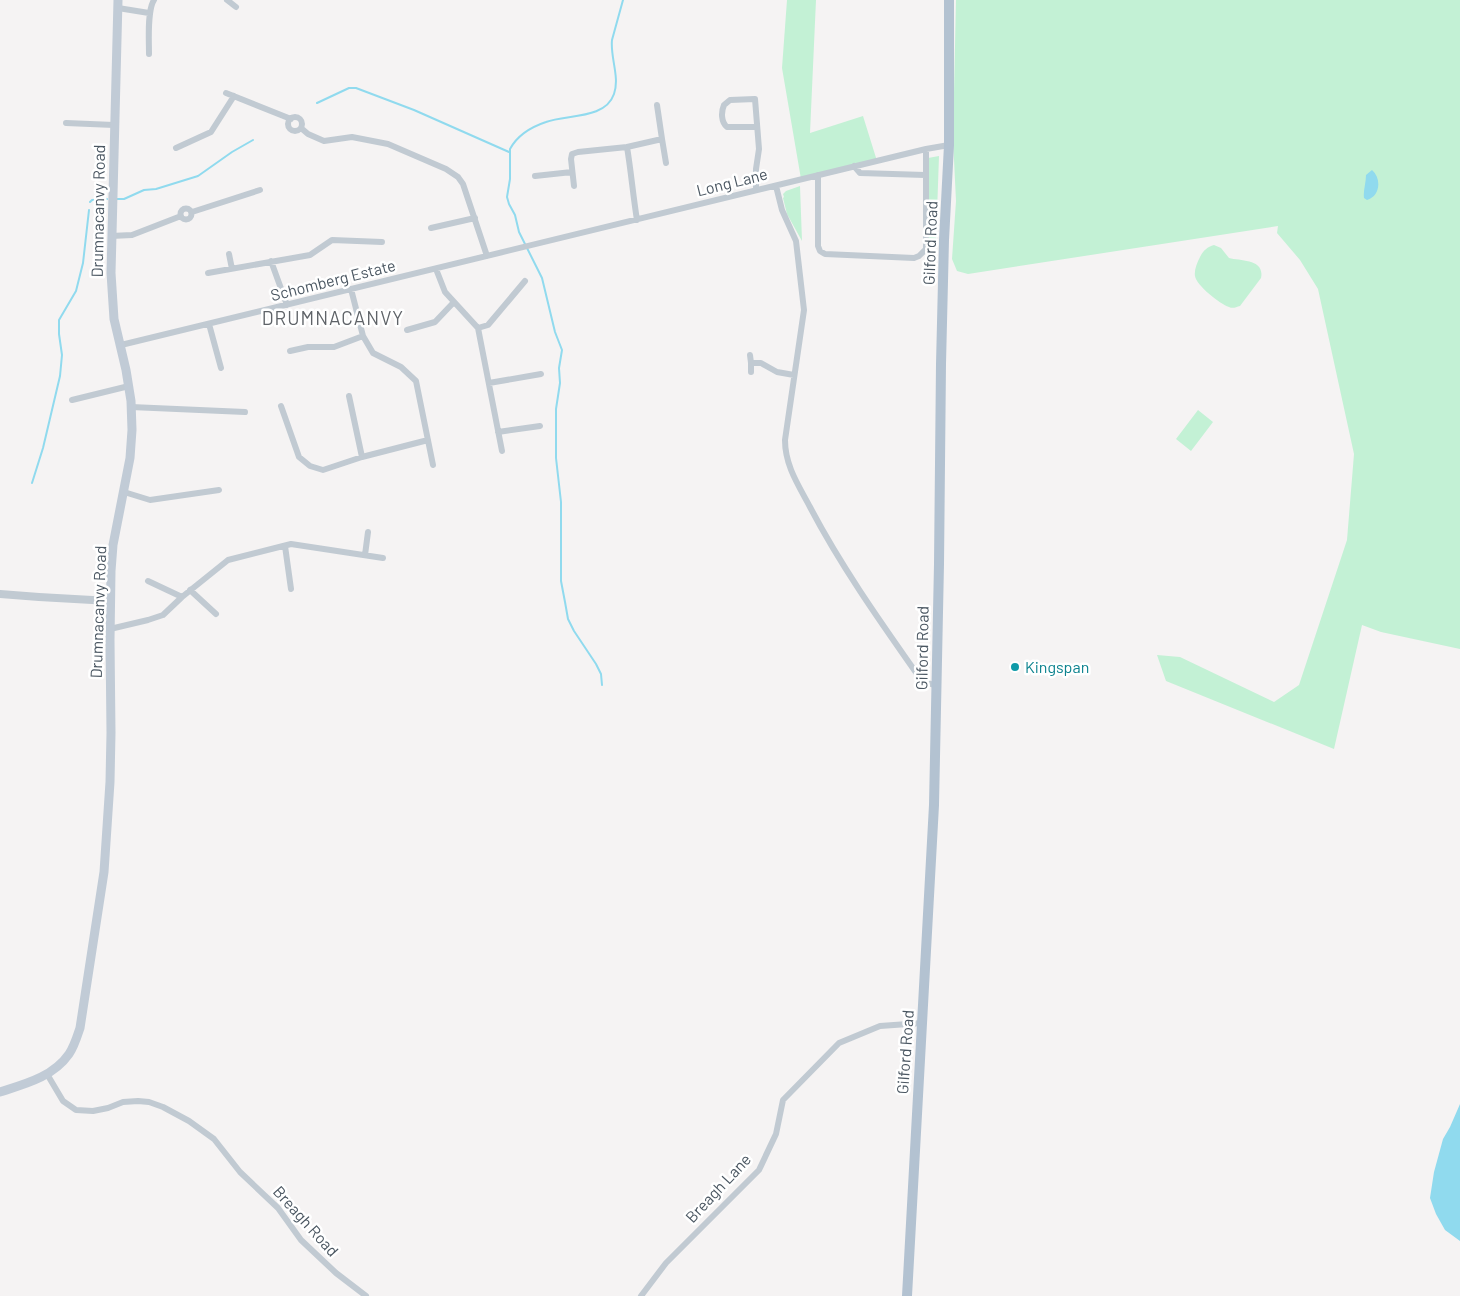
<svg xmlns="http://www.w3.org/2000/svg" width="1460" height="1296" viewBox="0 0 1460 1296" font-family="Barlow,sans-serif">
<rect width="100%" height="100%" fill="#f5f3f3"/>
<!-- green -->
<path fill="#c3f1d5" d="M787,0H816L810,133L863,116L877,161L801,179L782,68Z
M956,0H1460V649L1381,632L1362,625L1334,749L1166,681L1157,655L1180,657L1274,702L1299,685L1347,540L1354,454L1318,289L1300,260L1277,233L1278,226L968,274L957,271L952,259L956,201L953,139Z
M939,156L936,242L928,243V158Z
M800,186L802,241L787,214L783,198L784,197L783,194L786,191Z
M1214,245L1221,248L1229,258C1241,261 1265,259 1261,278L1240,306C1236,307 1233,309 1229,307C1220,304 1196,285 1195,276C1194,270 1197,263 1200,257C1203,251 1207,247 1214,245Z
M1198,410L1213,422L1191,451L1176,439Z"/>
<!-- water -->
<path fill="#90daee" d="M1372,170C1382,179 1380,196 1367,200L1364,198C1363,191 1366,183 1366,175Z
M1460,1104V1241L1445,1230L1436,1214L1430,1198L1434,1172L1443,1139L1450,1127Z"/>
<g fill="none" stroke-linecap="round" stroke-linejoin="round">
<!-- stream -->
<path stroke="#90daee" stroke-width="2" d="M317,103L349,88H356L414,110L509,152
M116,199H124L144,190L156,189L198,176L232,152L253,140
M90,202L92,200L107,199
M32,483L43,448L60,376L62,355L59,334V320L76,291L83,263L89,210
M602,685L601,674L596,664L574,631L568,619L565,602L561,581V502L556,458V409L560,383L559,368L562,350L555,332L542,278L519,232L515,215L509,204L507,197L510,179V149C517,136 531,127 546,122C566,114 605,120 614,94C620,77 610,57 612,40L623,0"/>
<!-- minor -->
<path stroke="#c1cad2" stroke-width="6" d="M227,0L236,7
M118,8L149,13
M149,54C149,40 147,11 154,0
M226,93L291,119
M657,105L662,139
M288 124a7 7 0 1 1 14 0a7 7 0 1 1-14 0Z
M66,123L114,125
M301,128L308,134L324,141L352,137L388,144L446,169L458,177L463,184L487,256
M176,148L211,132L234,96
M854,166L860,173L925,175
M818,175V246L820,251L825,254L914,258L919,256L926,249V149
M535,176L572,172
M574,186L571,159L572,154L578,152L627,147
M776,186L782,210L796,241L804,310L785,440C785,466 799,486 810,507C842,568 882,624 922,681L937,686
M756,190V169L759,149L755,99L730,100L724,105C721,112 721,122 727,127H757
M180.5 214a5.5 5.5 0 1 1 11 0a5.5 5.5 0 1 1-11 0Z
M192,212L260,190
M637,220C633,195 631,171 627,147L662,139L666,163
M431,228L475,218
M111,236L132,235L181,216
M229,254L232,269
M271,261L287,305
M436,269L445,292L478,328L502,451
M208,273L310,255L332,240L382,242
M351,289L363,336L373,353L401,367L416,381L433,465
M209,324L221,368
M478,328L488,325L525,281
M407,330L435,322L454,302
M121,345L926,149L949,145
M290,351L308,347H334L363,336
M750,355L751,363
M751,372V363H761L777,372L794,375
M489,383L541,374
M349,396L362,457
M72,400L129,386
M281,406L299,457L310,466L323,470L362,457L428,440
M131,407L245,412
M498,432L540,426
M124,492L150,500L219,490
M285,546L291,589
M365,555L368,532
M148,581L182,597
M190,590L216,614
M110,629L148,620L163,615L182,597L228,560L291,544L383,558
M47,1074L63,1101L76,1110L93,1111L108,1108L123,1102L138,1101L149,1102L163,1107L189,1121L214,1139L240,1172L278,1208L301,1240L336,1273L366,1296
M641,1296L666,1263L759,1170L776,1134L783,1100L839,1043L880,1026L922,1023"/>
<!-- tertiary -->
<path stroke="#c1cad2" stroke-width="8" d="M0,594L39,597L110,601"/>
<!-- secondary -->
<path stroke="#c1cbd6" stroke-width="9" d="M0,1092C25,1084 53,1077 69,1054C74,1047 77,1037 80,1028L104,872L110,782L111,733L110,640L111,571L113,545L130,458L132,430L131,401L126,370L114,319L111,273L118,0"/>
<!-- primary -->
<path stroke="#b3c2d1" stroke-width="10" d="M907,1296L934,805L939,564L941,364L944,240L949,145V0"/>
</g>
<!-- markers -->
<circle fill="#0f9aa8" stroke="#fff" stroke-width="2" cx="1015" cy="667" r="5"/>
<g text-anchor="middle" stroke-width="5" stroke-linejoin="round" paint-order="stroke">
<!-- street labels -->
<g font-size="16" fill="#4a5661" stroke="#fff">
<text transform="translate(732 182) rotate(-14)" y="6">Long Lane</text>
<text transform="translate(98 211) rotate(-89)" y="6">Drumnacanvy Road</text>
<text transform="translate(930 243) rotate(-88)" y="6">Gilford Road</text>
<text transform="translate(333 280) rotate(-14)" y="6">Schomberg Estate</text>
<text transform="translate(98 612) rotate(-88)" y="6">Drumnacanvy Road</text>
<text transform="translate(922 648) rotate(-89)" y="6">Gilford Road</text>
<text transform="translate(905 1052) rotate(-86)" y="6">Gilford Road</text>
<text transform="translate(718 1188) rotate(-47)" y="6">Breagh Lane</text>
<text transform="translate(306 1221) rotate(48)" y="6">Breagh Road</text>
</g>
<!-- culture labels -->
<g font-size="16" fill="#0d838f" stroke="#fff" text-anchor="start">
<text x="1025" y="673">Kingspan</text>
</g>
<!-- quarter labels -->
<g font-size="19" letter-spacing="1" fill="#5f6368" stroke="#fff">
<text x="333" y="325">DRUMNACANVY</text>
</g>
</g>
</svg>
